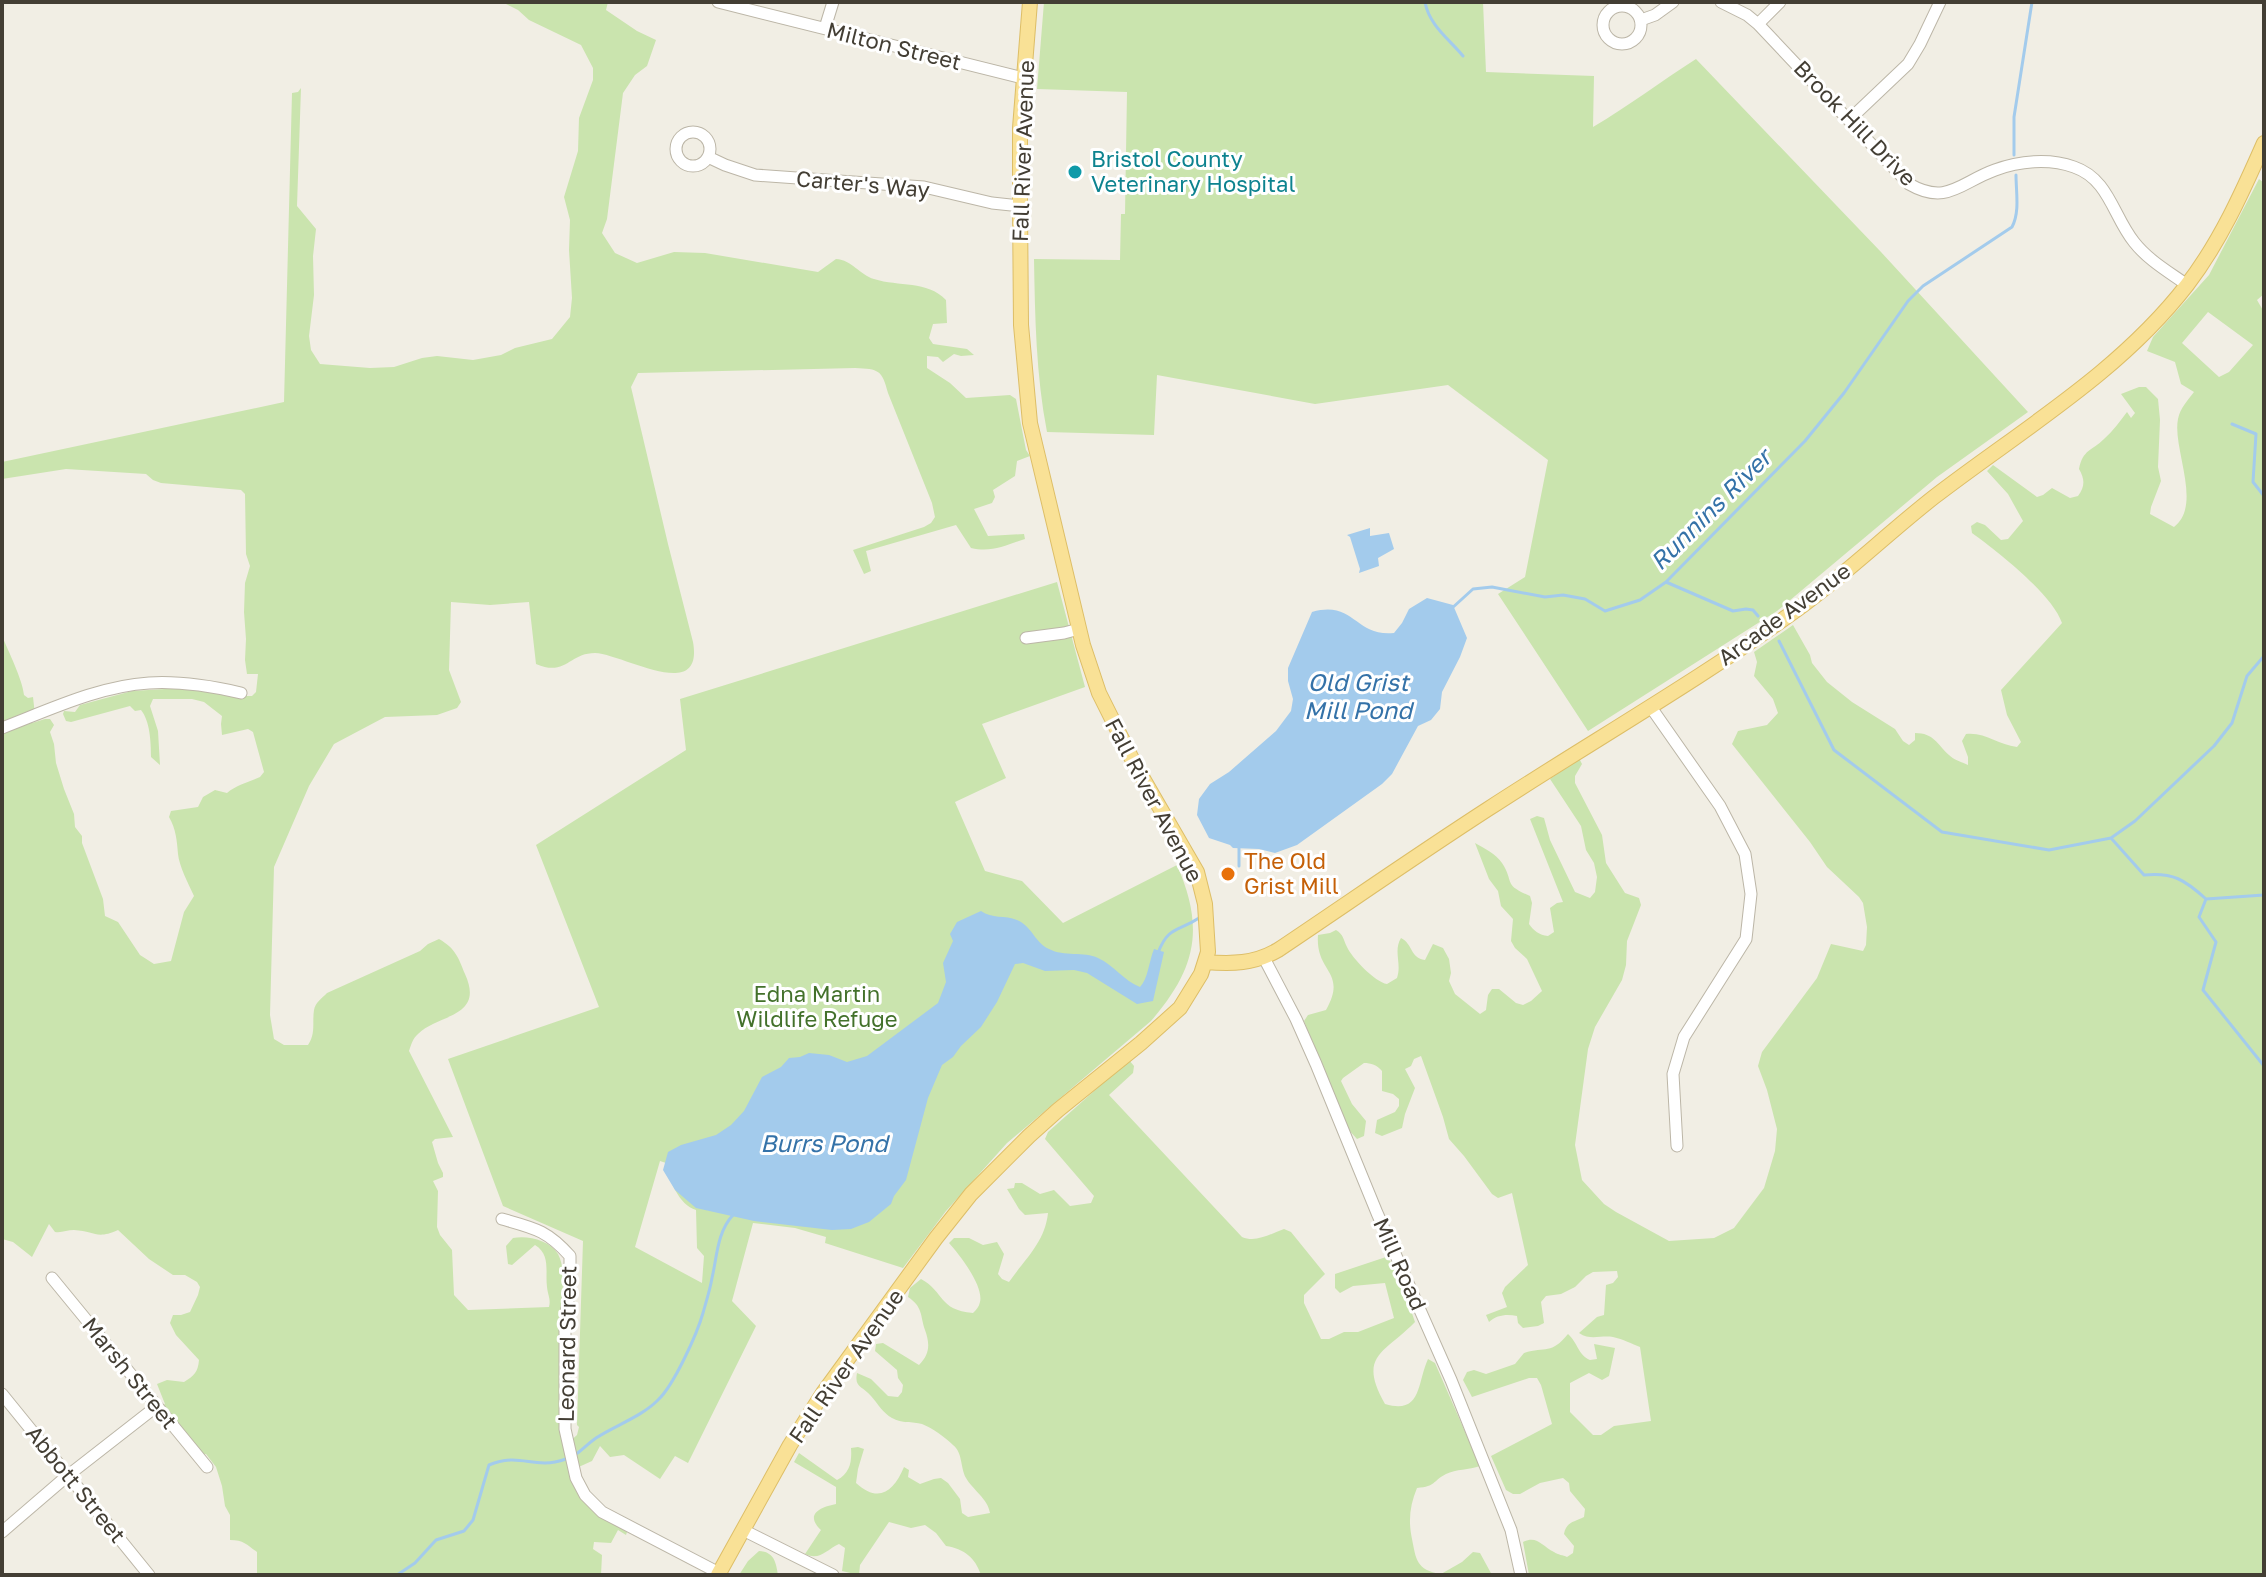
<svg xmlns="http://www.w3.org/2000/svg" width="2266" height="1577" viewBox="0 0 2266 1577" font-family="'Golos Text',sans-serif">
<rect width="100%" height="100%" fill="#f1eee4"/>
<!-- green -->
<path fill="#cae4ae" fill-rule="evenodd" d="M502,2H608L606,10L637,31L656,40L647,66L635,75L623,93L607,219L602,233L615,253L637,263L674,252L705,253L818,272L836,259C852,260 860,275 874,279C899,287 927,280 946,300L947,323L933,324L929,338L933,344L967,349L974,355L961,356L954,354L943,362L938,357L927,356V368L950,383L966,398L1010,395L1016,399L1026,450L1030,456L1017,461L1015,476L993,490L995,497L992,503L974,509L988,536L1024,534L1025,539C1006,545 992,553 971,548L956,525L866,551L871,571L864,574L853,550L924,527L931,523L935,517L932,503L888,393C882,370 879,369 855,368L638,373L631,387L668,544L693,642C704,704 623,654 595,653C569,653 566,677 536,664L529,602L490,605L451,602L449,670L461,702L457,708L437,715L385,717L334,744L309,786L274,867L270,1015L274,1039L284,1045H308C316,1033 312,1023 314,1010C315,1003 322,998 327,993L420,951L428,944L439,939C456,949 458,957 465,974C485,1018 438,1014 418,1034C413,1038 411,1045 409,1051L453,1137L435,1139L432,1142L438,1163L443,1173V1177L433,1181L438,1191L437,1227L440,1235L452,1250L454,1295L468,1310L549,1307C551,1299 548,1296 547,1287C545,1271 551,1255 535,1245L512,1265L508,1264L506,1246L513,1238C527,1235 550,1240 558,1254C568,1273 560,1300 561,1321C562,1362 564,1404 566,1445L577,1435L579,1427L577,1425L583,1241L503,1206L448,1059L599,1007L536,845L686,750L680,699L1057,582L1085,687L982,724L1006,778L955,802L985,871L1022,881L1063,923L1177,865C1205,929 1196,969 1151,1021L1007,1143L946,1211L903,1268L825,1243L826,1237L795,1228L753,1223L732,1301L756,1326L688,1463L675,1456L660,1479L624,1455L610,1457L600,1446L592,1461L572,1470L597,1513L627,1532L626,1535L618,1530L611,1543L594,1542L593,1549L602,1555L601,1575H257V1552C247,1545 244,1540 230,1540V1515L225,1506L222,1486L216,1467L206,1454L199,1456L160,1407L165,1404L157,1384L167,1380L184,1382C194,1376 198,1372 199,1360L176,1335L170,1323L173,1315H181L190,1312L198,1295L200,1287L197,1282L185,1275H173L149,1259L118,1230C96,1240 95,1231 74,1230C67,1230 62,1233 55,1232L49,1224L32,1257L13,1242L2,1239V636C8,650 23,681 24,695L28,698L33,697L35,715L29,721L32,723L45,719H50L54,725L50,732L54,744L56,763L64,789L74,814L75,827L82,836V843L103,899L105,916L118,922L140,955L154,964L171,961L184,912L194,896C189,885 179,866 178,854C177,841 176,829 169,817L171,811L198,807L203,797L215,790L227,793C236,785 249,782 260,777L264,772L253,732L248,729L222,735L221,724L222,716L204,702L192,699H153L150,706L158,731L160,765L151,757C151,742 150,721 141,710L135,711L130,706L71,722L66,721L63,714L64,711L75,712L80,705L132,691L165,689L170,683L243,696H252L256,692L258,674H247L245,660L246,639L244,612L245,583L250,566L246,554L245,494L241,490L161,483L153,480L146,474L66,469L2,479V462L284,402L292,93L298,92L301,88L297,206L316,229L313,256L314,295L309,336L311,350L320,364L370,368L394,367L422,358L437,356L473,360L501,355L515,348L552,339L570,317L572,298L569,250L570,220L564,197L578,151L579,118L593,80V68L581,45L529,20L518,10ZM660,1161L666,1163C669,1180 679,1205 696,1210L697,1248L704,1256L702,1283L635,1247Z
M1044,2H1483L1486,72L1594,76L1593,127C1629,106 1661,81 1696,59L1881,252L2028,412L1937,477L1777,611L1588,731L1498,594L1525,577L1548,460L1448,385L1315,404L1157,375L1154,435L1047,432C1036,375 1035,317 1034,259L1120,260L1121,214H1125L1127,92L1037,89Z
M2259,179L2264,183V294L2257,300L2264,312V1575H1529L1523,1542C1537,1535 1542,1546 1554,1552C1558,1555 1563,1555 1567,1557L1573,1553L1574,1546L1564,1534C1566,1522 1574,1522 1584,1517L1585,1509L1570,1491L1569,1483L1563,1478L1540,1483L1520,1494H1513L1506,1490L1491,1456L1552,1424L1541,1385L1537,1378H1529L1472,1397L1463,1380L1467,1372L1474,1370L1486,1374L1515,1364L1524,1353C1546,1346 1551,1355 1568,1334C1578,1343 1578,1355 1590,1360L1597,1359L1594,1344L1615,1348L1609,1376L1602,1380L1589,1373L1570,1383V1412L1593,1435H1601L1614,1426L1651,1421L1640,1347C1632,1344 1623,1339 1613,1337C1600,1335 1591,1341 1579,1333L1597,1317L1604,1315L1606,1285L1613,1283L1618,1277L1617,1271L1593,1272L1586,1276L1575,1287L1561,1294L1546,1296L1541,1302L1544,1323L1538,1326L1523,1328L1518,1323L1517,1316C1506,1314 1497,1315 1489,1322L1486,1315L1507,1307L1502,1293L1505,1287L1528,1265L1512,1193L1498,1198L1492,1194L1464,1156L1449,1139L1443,1117L1421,1056L1414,1059L1411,1066L1405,1069L1415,1088L1405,1114L1402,1128L1382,1136L1375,1133L1377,1120L1395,1112L1399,1106V1099L1393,1094L1382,1091V1071C1377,1065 1371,1063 1364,1063L1343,1078L1341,1081L1352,1104L1366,1121L1364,1136L1357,1139L1347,1128L1304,1021L1308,1015L1326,1010C1348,971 1315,973 1318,935L1330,933L1336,930C1344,935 1343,939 1347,947C1352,958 1375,982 1387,984L1397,978C1402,964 1393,951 1401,938C1413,944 1410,958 1425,960L1433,944L1443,948L1449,959L1451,973L1449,981L1455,994L1480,1014L1486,1010L1488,995L1492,989H1499L1516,1003L1523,1005L1531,1001L1542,991L1527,959L1515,948L1511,941L1513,919L1501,906L1498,891L1489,879L1475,843C1484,848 1496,854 1502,863C1515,883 1502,884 1530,896L1532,903L1529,924C1534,931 1539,935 1548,936L1554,932L1550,908L1557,903L1563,902L1530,819L1537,816L1544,818L1550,840L1575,892L1590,898L1595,892L1597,877L1594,863L1586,850L1581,826L1550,779L1579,758L1582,764L1575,776V783L1602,835L1606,863L1625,893L1639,898L1641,905L1627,941L1626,965L1622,980L1595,1027L1588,1049L1575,1145L1582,1180L1604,1204L1616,1212L1669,1241L1714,1238L1734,1228L1764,1188L1775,1151L1777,1129L1767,1090L1758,1066L1762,1052L1817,978L1831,944L1863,951L1866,945L1867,927L1863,903L1859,897L1827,867L1810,842L1732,744L1738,731L1767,725L1778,713L1773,699L1754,676L1757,662L1754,652L1793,625L1810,655L1812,663L1827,682L1852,702L1895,729L1903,741L1909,745L1915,740V733C1934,733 1937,744 1949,755C1954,760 1962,762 1968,765V757L1962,741L1966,734C1986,732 1998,745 2017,747L2021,742L2007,715L2001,690L2062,623C2052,594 1997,551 1972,533L1971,526L1977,522L1985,525L2001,540L2008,539L2023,521L2008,494L1987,471L1993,465L2037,497L2043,495L2052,488L2070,498L2078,496C2085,487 2085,479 2079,469C2083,449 2092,451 2104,439C2113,431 2120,421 2127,412L2131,418L2135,413L2121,394L2139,387H2146L2158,399L2160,420L2158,467L2161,481L2151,507L2150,514L2174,527C2203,505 2172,448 2178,419C2180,408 2188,400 2194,392L2181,384L2175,362L2147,351L2153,337L2209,275ZM2208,312L2253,345L2229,372L2219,377L2182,343Z
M1129,1060L1134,1066L1133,1073L1109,1095L1242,1237C1256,1243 1270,1234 1284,1229L1291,1232L1325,1274L1304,1295V1303L1321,1339H1329L1344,1332H1358L1394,1318L1385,1283L1353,1286L1340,1293L1335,1288V1274L1386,1257L1396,1267L1415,1322C1385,1353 1357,1355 1385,1404C1422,1415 1417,1383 1428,1359L1435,1363L1480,1466C1469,1470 1456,1469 1446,1474C1431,1482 1437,1486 1417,1488C1410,1505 1408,1520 1412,1539C1416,1559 1416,1570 1441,1574L1462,1562L1473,1552L1480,1553L1492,1575H981C975,1557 964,1549 946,1546L936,1533L925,1525L911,1528L889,1522L860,1565L859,1575L842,1571L845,1548L839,1544C826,1550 820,1561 805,1554L821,1530C804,1514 821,1507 836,1504V1487L794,1462L799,1453L837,1480C850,1473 852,1462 851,1448L858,1447L864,1449L858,1469L856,1483C879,1504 894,1491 904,1467L909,1470L908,1477L920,1484L934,1479L941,1478L948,1483L960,1499L962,1513L968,1517L990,1513C988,1499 973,1490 966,1478C960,1467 963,1453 953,1445C945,1437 932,1428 922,1424C912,1421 902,1424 892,1418C883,1413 878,1404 871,1396C863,1386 854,1388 857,1373L871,1379L888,1396L898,1397L902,1392L903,1385L898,1378L897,1370L875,1351L876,1344L883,1343L919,1365C930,1354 930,1344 925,1330C920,1315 923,1307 908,1297L910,1288L921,1279C945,1292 938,1310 973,1313C976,1310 979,1307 980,1302C984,1286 959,1254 949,1243L954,1238H969L983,1245L997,1242L1004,1254L998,1274L1002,1279L1009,1282C1025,1259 1045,1242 1048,1213L1025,1215L1019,1209L1007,1189L1014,1188L1015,1183H1022L1040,1194L1054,1190L1070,1206L1091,1203L1094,1196L1045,1139L1048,1132Z
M759,1551C774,1552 776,1562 778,1575H739L748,1561Z"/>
<!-- water -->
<path fill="#a3cbec" d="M1370,528V536L1389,533L1394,549L1378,558L1379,566L1359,573L1360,569L1350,537L1347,535Z
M1427,598L1453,605L1467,638L1460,657L1442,692L1440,709L1431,720L1418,726L1392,774L1382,784L1297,845L1275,853L1259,849L1233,848L1230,845L1209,838L1197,815L1199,799L1210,784L1229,772L1276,731L1291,711L1293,699L1288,681V668L1312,612C1355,600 1354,637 1394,633L1402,623L1409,609Z
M981,911C992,919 1005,915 1017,920C1032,926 1035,943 1049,949C1064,957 1084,951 1098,958C1114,965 1124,981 1140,987C1148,979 1149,961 1154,949L1164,952L1153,1001L1137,1004L1087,973L1074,970L1045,971L1023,963L1015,964L997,1002L981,1027L961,1046L953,1057L942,1065L928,1098L906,1180L894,1196L891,1204L869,1222L851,1229L832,1230L754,1221L696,1208L675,1190L663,1170L668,1152L681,1145L716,1135L731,1125L744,1111L762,1077L781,1067L789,1058L800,1057L809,1053L829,1055L847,1062L867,1056L938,1003L946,982L943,963L953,941L950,934L957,922Z"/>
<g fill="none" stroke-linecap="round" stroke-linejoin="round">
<!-- stream -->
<path stroke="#a3cbec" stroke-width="3" d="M1425,2C1429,25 1449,39 1463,56
M2014,155V117L2032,2
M2232,424L2256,434L2253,482L2264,496
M1666,582L1733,611L1746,609L1753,610L1758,616
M1451,609L1473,589L1492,587L1545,597L1563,595L1585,599L1605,611L1640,600L1666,582L1805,441L1844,393L1908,301L1923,286L2012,227C2020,212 2016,192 2016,175
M1779,641L1834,750L1942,832L2049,850L2111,838L2135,821L2214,746L2232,723L2247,676L2264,656
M2111,838L2144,875C2173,872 2185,880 2206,899L2264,895
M1239,866V846
M2206,899L2199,917L2216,942L2203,990L2264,1066
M1158,953C1168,926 1178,932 1199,918L1200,915
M397,1575L415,1563L436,1540L464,1531L473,1520L489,1465C518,1453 531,1467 555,1462C579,1457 579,1450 596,1438C616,1425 641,1417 658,1400C674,1385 697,1334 703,1313C706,1302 710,1290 712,1278C717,1257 717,1232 733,1215"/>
<!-- minor casing -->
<g stroke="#bcb6a7" stroke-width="13">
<path id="minor" d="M718,2L1023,78
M1721,2L1747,15L1758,24L1909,184C1947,206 1961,182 1995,170C2019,161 2049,158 2074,167C2109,179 2113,216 2134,242C2148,260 2169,272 2187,285
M1603 25a19 19 0 1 1 38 0a19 19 0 1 1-38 0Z
M1641,20L1655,15L1673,2
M1758,24L1780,2
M825,28L833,2
M1849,120L1908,64L1920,44L1940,2
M676 149a17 17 0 1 1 34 0a17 17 0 1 1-34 0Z
M708,157L725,165L755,175L924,187L992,203L1020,206
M1026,638L1064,633L1079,629
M1650,706L1720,806L1745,854L1751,894L1746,939L1684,1037L1673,1074L1677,1146
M2,728C49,710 99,686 149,683C180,681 211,686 241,693
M1264,958L1296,1019L1316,1064L1377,1213L1451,1380L1511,1530L1521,1575
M502,1219C534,1228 547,1230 570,1256V1285L565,1322V1429L576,1478L585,1495L602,1512L719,1573
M52,1278L207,1467
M2,1394L149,1575
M743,1530L833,1575
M2,1532L66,1477L157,1406"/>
</g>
<!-- major casing -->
<g stroke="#ddbe67" stroke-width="16">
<path id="major" d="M1205,962C1232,964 1254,964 1278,950C1348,903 1417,855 1488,809C1591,742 1699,680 1799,608C1846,574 1888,533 1934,497C2021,430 2119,373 2187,285C2220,242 2242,193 2264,143
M718,1575L790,1445L823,1393L936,1238L971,1194L1029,1136L1058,1110L1141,1043L1180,1008L1201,974L1208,952L1205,904L1197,872L1134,763L1099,693L1083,645L1030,423L1021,325L1020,206V128L1030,2"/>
</g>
<!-- minor -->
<use href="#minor" stroke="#fff" stroke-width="11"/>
<!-- major -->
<use href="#major" stroke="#f9e196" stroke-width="14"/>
</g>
<!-- markers -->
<circle fill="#0f9aa8" stroke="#fff" stroke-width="3" cx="1075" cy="172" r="8"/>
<circle fill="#e8710a" stroke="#fff" stroke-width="3" cx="1228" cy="874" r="8"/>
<g text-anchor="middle" stroke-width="6" stroke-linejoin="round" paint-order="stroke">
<!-- street labels -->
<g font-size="22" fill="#433e34" stroke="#fff">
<text transform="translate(894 46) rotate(14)" y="8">Milton Street</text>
<text transform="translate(1855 123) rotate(46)" y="8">Brook Hill Drive</text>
<text transform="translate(1023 151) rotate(-88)" y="8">Fall River Avenue</text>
<text transform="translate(863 184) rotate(5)" y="8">Carter's Way</text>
<text transform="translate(1784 614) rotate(-36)" y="8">Arcade Avenue</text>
<text transform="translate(1154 800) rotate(62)" y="8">Fall River Avenue</text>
<text transform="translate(1400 1264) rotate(66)" y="8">Mill Road</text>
<text transform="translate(567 1344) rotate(-89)" y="8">Leonard Street</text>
<text transform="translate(846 1366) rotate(-55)" y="8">Fall River Avenue</text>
<text transform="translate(130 1373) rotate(51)" y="8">Marsh Street</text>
<text transform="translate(76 1484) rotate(51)" y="8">Abbott Street</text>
</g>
<!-- culture labels -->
<g font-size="22" fill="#0d838f" stroke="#fff" text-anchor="start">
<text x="1091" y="167">Bristol County<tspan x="1091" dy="25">Veterinary Hospital</tspan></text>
</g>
<!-- food labels -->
<g font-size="22" fill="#c56008" stroke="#fff" text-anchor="start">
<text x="1244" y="869">The Old<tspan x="1244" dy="25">Grist Mill</tspan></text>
</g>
<!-- park labels -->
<g font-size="22" fill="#43712b" stroke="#fff">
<text x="817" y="1002">Edna Martin<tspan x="817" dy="25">Wildlife Refuge</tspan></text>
</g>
<!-- water labels -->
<g font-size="24" font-style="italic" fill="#3472a8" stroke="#fff">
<text transform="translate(1711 510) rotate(-45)" y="8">Runnins River</text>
<text x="1358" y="691">Old Grist<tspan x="1358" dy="28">Mill Pond</tspan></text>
<text x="824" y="1152">Burrs Pond</text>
</g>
</g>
<!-- border -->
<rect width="2266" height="1577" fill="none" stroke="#433e34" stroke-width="8"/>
</svg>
